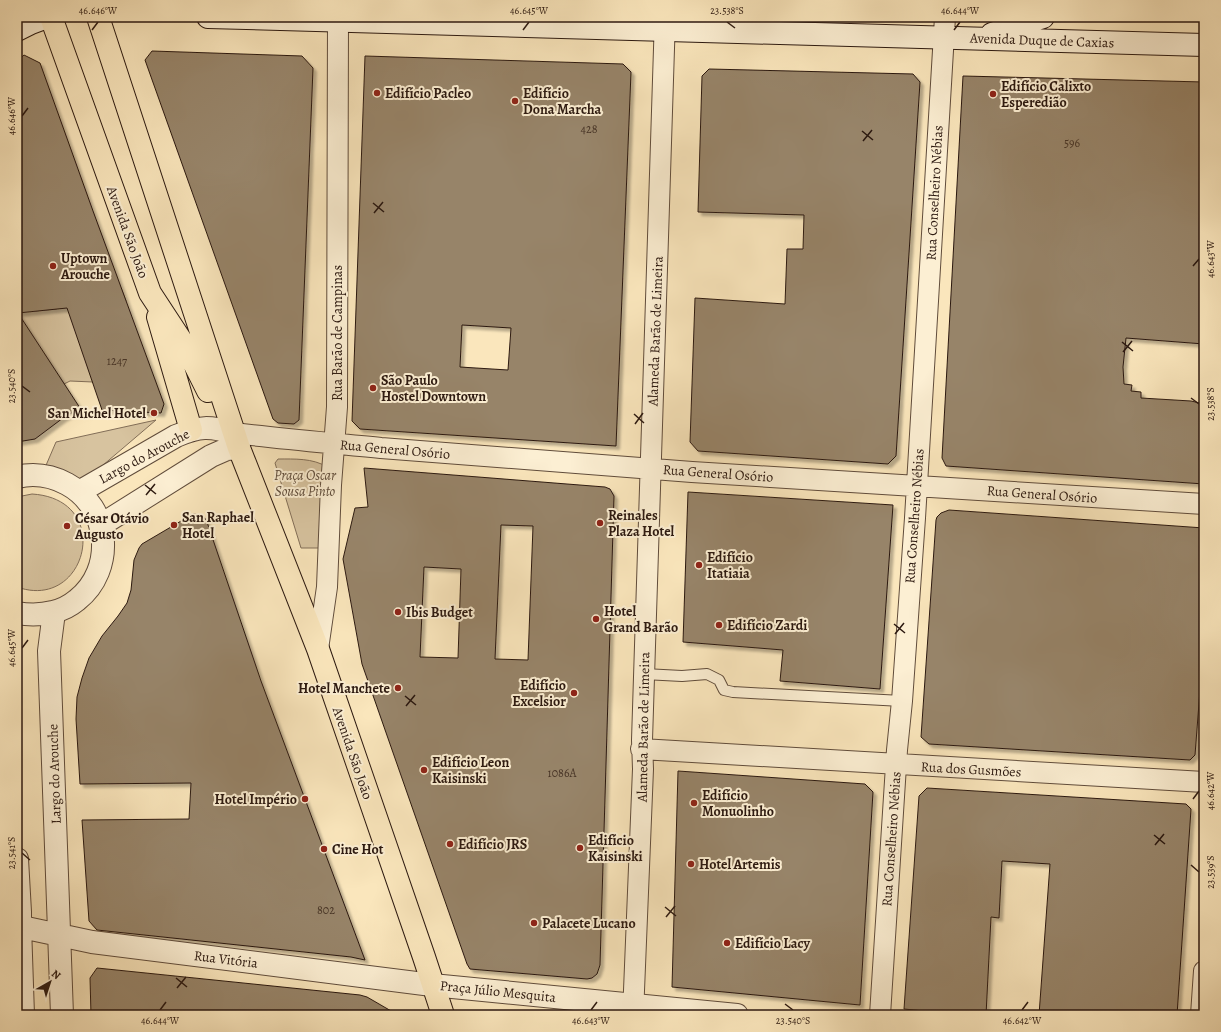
<svg xmlns="http://www.w3.org/2000/svg" width="1221" height="1032" viewBox="0 0 1221 1032" font-family="Alegreya,serif">
<defs>
<filter id="shadow"><feDropShadow dx="3.5" dy="3.5" stdDeviation="1" flood-color="#0004"/></filter>
</defs>
<rect width="100%" height="100%" fill="#fae6bc"/>
<filter id="stains"><feTurbulence type="fractalNoise" baseFrequency=".005" numOctaves="4"/><feColorMatrix values="0 0 0 0 .2 0 0 0 0 .09 0 0 0 0 .02 0 0 0 .5 -.17"/></filter>
<radialGradient id="worn" r=".72"><stop offset=".6" stop-color="#630" stop-opacity="0"/><stop offset="1" stop-color="#630" stop-opacity=".3"/></radialGradient>
<!-- green -->
<path fill="#d7c39f" stroke="#826e58" d="M17,272L28,303L35,311L56,309L121,288L126,301L68,308L93,382L70,381L64,384L17,333Z
M156,420L82,483L44,470L56,442Z
M278,459C294,459 313,458 327,467L325,548H301L275,463Z
M32,494C115,499 87,612 17,587V497Z"/>
<!-- building -->
<path fill="#978469" stroke="#2c1910" fill-rule="evenodd" filter="url(#shadow)" d="M152,51L302,56L313,68L299,420L294,424L278,423L273,419L145,60Z
M24,55L40,63L93,211L164,404L161,413L102,410L67,308L18,313L80,408L63,418L35,439L17,442V61Z
M365,56L623,64L631,72L616,446L360,429L352,421ZM462,325L511,328L508,370L460,367Z
M709,69L913,74L920,82L896,456L888,464L698,451L690,442L695,298L785,304L787,249H803L804,215L698,212L702,76Z
M963,76L1204,82V344L1126,338L1123,367L1124,384L1132,385L1131,391L1141,392V398L1191,401L1204,404V484L946,466L942,458Z
M364,468L605,487L610,489L614,496L600,965L597,974L592,978L587,979L470,969L467,964L362,664L343,559L355,508L368,507ZM501,525L533,526L528,660L495,659ZM424,567L461,569L458,658L420,657Z
M688,492L893,505L880,689L780,681L783,650L683,642Z
M949,510L1204,528V638L1195,755L1190,760L929,744L921,737L936,520L937,517L941,513Z
M193,514L201,515L204,517L207,522L261,681L365,960L351,957L97,930L89,921L82,820L189,819L191,783L80,784L76,719L77,697L82,678L89,658L102,636L118,616L127,603L131,590L134,560L139,548L142,544Z
M678,771L865,784L873,792L860,1005L672,987Z
M927,788L1186,804L1191,809L1177,1015H1039L1050,864L1002,861L999,918L991,917L986,1015H963L904,1009L919,796Z
M97,968L360,995L367,997L398,1015H91L90,978Z"/>
<g fill="none" stroke-linecap="round" stroke-linejoin="round">
<!-- service casing -->
<g stroke="#604c3b" stroke-width="12">
<path id="service" d="M644,674L682,676L707,674L719,680L724,690L733,692L902,701"/>
</g>
<!-- minor casing -->
<g stroke="#604c3b" stroke-width="22">
<path id="minor" d="M234,433C283,439 332,443 381,448L692,472L1204,504
M318,649L327,587L331,485L337,407L338,17
M641,749L1204,782
M633,1015L643,769L642,740L665,17
M880,1015L897,750L902,701L915,518L945,17
M1201,1015L1204,971"/>
</g>
<!-- tertiary casing -->
<g stroke="#604c3b" stroke-width="24">
<path id="tertiary" d="M17,477C34,473 52,476 67,484C110,507 116,569 77,600C71,605 62,610 53,612C41,615 29,615 17,613
M79,492L176,436C200,426 209,426 234,433
M101,525L211,456L227,449L239,448
M54,612L49,651L62,1015
M17,859L20,912V926L23,1015
M17,926L92,942L432,985L737,1015"/>
</g>
<!-- secondary casing -->
<g stroke="#2c1910" stroke-width="24">
<path id="secondary" d="M208,17L1204,45
M17,30L31,23L47,17
M992,34L1043,17"/>
</g>
<!-- primary casing -->
<g stroke="#2c1910" stroke-width="24">
<path id="primary" d="M51,17L150,293L188,351L208,391
M98,17L239,448L318,649L424,957L443,1015
M158,317L191,430"/>
</g>
<!-- service -->
<use href="#service" stroke="#fcefd3" stroke-width="10"/>
<!-- minor -->
<use href="#minor" stroke="#fcefd3" stroke-width="20"/>
<!-- tertiary -->
<use href="#tertiary" stroke="#fcefd3" stroke-width="22"/>
<!-- secondary -->
<use href="#secondary" stroke="#fcefd3" stroke-width="22"/>
<!-- primary -->
<use href="#primary" stroke="#fae6bc" stroke-width="22"/>
</g>
<!-- ticks -->
<path fill="none" stroke="#2c1910" stroke-width="1.5" d="M727,22L735,28M92,30L98,22M523,30L529,22M954,30L960,22M22,116L28,108M862,131L873,140M863,141L872,130M373,203L384,212M374,213L383,202M1193,266L1199,259M1122,342L1133,351M1123,352L1132,341M22,386L30,392M1191,398L1199,404M634,414L644,423M635,424L643,413M145,485L156,494M146,495L155,484M894,624L905,633M895,634L904,623M22,648L28,640M405,696L416,705M406,706L415,695M1193,799L1199,791M1154,835L1165,844M1155,845L1164,834M22,853L30,860M1191,865L1199,872M665,907L676,916M666,917L675,906M176,978L187,987M177,988L186,977M785,1004L793,1010M160,1010L166,1002M591,1010L597,1002M1022,1010L1028,1002"/>
<!-- markers -->
<g fill="#8f2418" stroke="#fcefd3" stroke-width="1.5">
<circle cx="377" cy="93" r="4"/>
<circle cx="993" cy="94" r="4"/>
<circle cx="515" cy="101" r="4"/>
<circle cx="53" cy="266" r="4"/>
<circle cx="373" cy="388" r="4"/>
<circle cx="154" cy="413" r="4"/>
<circle cx="600" cy="523" r="4"/>
<circle cx="174" cy="525" r="4"/>
<circle cx="67" cy="526" r="4"/>
<circle cx="699" cy="565" r="4"/>
<circle cx="398" cy="612" r="4"/>
<circle cx="596" cy="619" r="4"/>
<circle cx="719" cy="625" r="4"/>
<circle cx="398" cy="688" r="4"/>
<circle cx="574" cy="693" r="4"/>
<circle cx="424" cy="770" r="4"/>
<circle cx="305" cy="799" r="4"/>
<circle cx="694" cy="803" r="4"/>
<circle cx="450" cy="844" r="4"/>
<circle cx="580" cy="848" r="4"/>
<circle cx="324" cy="849" r="4"/>
<circle cx="691" cy="864" r="4"/>
<circle cx="534" cy="923" r="4"/>
<circle cx="727" cy="943" r="4"/>
</g>
<g text-anchor="middle" stroke-width="4" stroke-linejoin="round" paint-order="stroke">
<!-- number labels -->
<g font-size="12" fill="#473426">
<text x="589" y="133">428</text>
<text x="1072" y="147">596</text>
<text x="117" y="365">1247</text>
<text x="562" y="777">1086A</text>
<text x="326" y="914">802</text>
</g>
<!-- street labels -->
<g font-size="14" fill="#2c1910" stroke="#fcefd3">
<text transform="translate(1042 40) rotate(2)" y="5">Avenida Duque de Caxias</text>
<text transform="translate(934 193) rotate(-87)" y="5">Rua Conselheiro Nébias</text>
<text transform="translate(128 232) rotate(70)" y="5">Avenida São João</text>
<text transform="translate(655 331) rotate(-88)" y="5">Alameda Barão de Limeira</text>
<text transform="translate(337 333) rotate(-90)" y="5">Rua Barão de Campinas</text>
<text transform="translate(395 449) rotate(5)" y="5">Rua General Osório</text>
<text transform="translate(144 456) rotate(-28)" y="5">Largo do Arouche</text>
<text transform="translate(718 473) rotate(4)" y="5">Rua General Osório</text>
<text transform="translate(1042 494) rotate(4)" y="5">Rua General Osório</text>
<text transform="translate(914 516) rotate(-86)" y="5">Rua Conselheiro Nébias</text>
<text transform="translate(643 727) rotate(-89)" y="5">Alameda Barão de Limeira</text>
<text transform="translate(353 753) rotate(71)" y="5">Avenida São João</text>
<text transform="translate(971 769) rotate(3)" y="5">Rua dos Gusmões</text>
<text transform="translate(54 774) rotate(-92)" y="5">Largo do Arouche</text>
<text transform="translate(891 839) rotate(-86)" y="5">Rua Conselheiro Nébias</text>
<text transform="translate(226 959) rotate(7)" y="5">Rua Vitória</text>
<text transform="translate(498 991) rotate(6)" y="5">Praça Júlio Mesquita</text>
</g>
<!-- poi labels -->
<g font-size="14" font-weight="bold" fill="#2c1910" stroke="#fcefd3" text-anchor="start">
<text x="1001" y="91">Edifício Calixto<tspan x="1001" dy="16">Esperedião</tspan></text>
<text x="385" y="98">Edifício Pacleo</text>
<text x="523" y="98">Edifício<tspan x="523" dy="16">Dona Marcha</tspan></text>
<text x="61" y="263">Uptown<tspan x="61" dy="16">Arouche</tspan></text>
<text x="381" y="385">São Paulo<tspan x="381" dy="16">Hostel Downtown</tspan></text>
<text x="146" y="418" text-anchor="end">San Michel Hotel</text>
<text x="608" y="520">Reinales<tspan x="608" dy="16">Plaza Hotel</tspan></text>
<text x="182" y="522">San Raphael<tspan x="182" dy="16">Hotel</tspan></text>
<text x="75" y="523">César Otávio<tspan x="75" dy="16">Augusto</tspan></text>
<text x="707" y="562">Edifício<tspan x="707" dy="16">Itatiaia</tspan></text>
<text x="604" y="616">Hotel<tspan x="604" dy="16">Grand Barão</tspan></text>
<text x="406" y="617">Ibis Budget</text>
<text x="727" y="630">Edifício Zardi</text>
<text x="566" y="690" text-anchor="end">Edifício<tspan x="566" dy="16">Excelsior</tspan></text>
<text x="390" y="693" text-anchor="end">Hotel Manchete</text>
<text x="432" y="767">Edifício Leon<tspan x="432" dy="16">Kaisinski</tspan></text>
<text x="702" y="800">Edifício<tspan x="702" dy="16">Monuolinho</tspan></text>
<text x="297" y="804" text-anchor="end">Hotel Império</text>
<text x="588" y="845">Edifício<tspan x="588" dy="16">Kaisinski</tspan></text>
<text x="458" y="849">Edifício JRS</text>
<text x="332" y="854">Cine Hot</text>
<text x="699" y="869">Hotel Artemis</text>
<text x="542" y="928">Palacete Lucano</text>
<text x="735" y="948">Edifício Lacy</text>
</g>
<!-- park labels -->
<g font-size="14" font-style="italic" fill="#5f4c3b" stroke="#fcefd3">
<text x="305" y="480">Praça Oscar<tspan x="305" dy="16">Sousa Pinto</tspan></text>
</g>
</g>
<!-- margin -->
<rect width="1221" height="1032" fill="none" stroke="#fae6bc" stroke-width="44"/>
<!-- north arrow -->
<g transform="translate(50 982) rotate(39)" stroke="#fcefd3" stroke-width="3" paint-order="stroke">
<path d="M0-3L7 15L0 10L-7 15Z" fill="#2c1910"/>
<text y="-6" font-size="11" font-weight="bold" text-anchor="middle" fill="#2c1910">N</text>
</g>
<rect x="22" y="22" width="1177" height="988" fill="none" stroke="#2c1910" stroke-width="1.5"/>
<g font-size="10" text-anchor="middle" fill="#2c1910">
<text x="98" y="14">46.646°W</text>
<text x="529" y="14">46.645°W</text>
<text x="727" y="14">23.538°S</text>
<text x="960" y="14">46.644°W</text>
<text transform="translate(11 116) rotate(-90)" y="4">46.646°W</text>
<text transform="translate(1210 259) rotate(-90)" y="4">46.643°W</text>
<text transform="translate(11 386) rotate(-90)" y="4">23.540°S</text>
<text transform="translate(1210 404) rotate(-90)" y="4">23.538°S</text>
<text transform="translate(11 648) rotate(-90)" y="4">46.645°W</text>
<text transform="translate(1210 791) rotate(-90)" y="4">46.642°W</text>
<text transform="translate(11 853) rotate(-90)" y="4">23.541°S</text>
<text transform="translate(1210 872) rotate(-90)" y="4">23.539°S</text>
<text x="160" y="1024">46.644°W</text>
<text x="591" y="1024">46.643°W</text>
<text x="793" y="1024">23.540°S</text>
<text x="1022" y="1024">46.642°W</text>
</g>
<rect width="100%" height="100%" filter="url(#stains)"/>
<rect width="100%" height="100%" fill="url(#worn)"/>
</svg>
